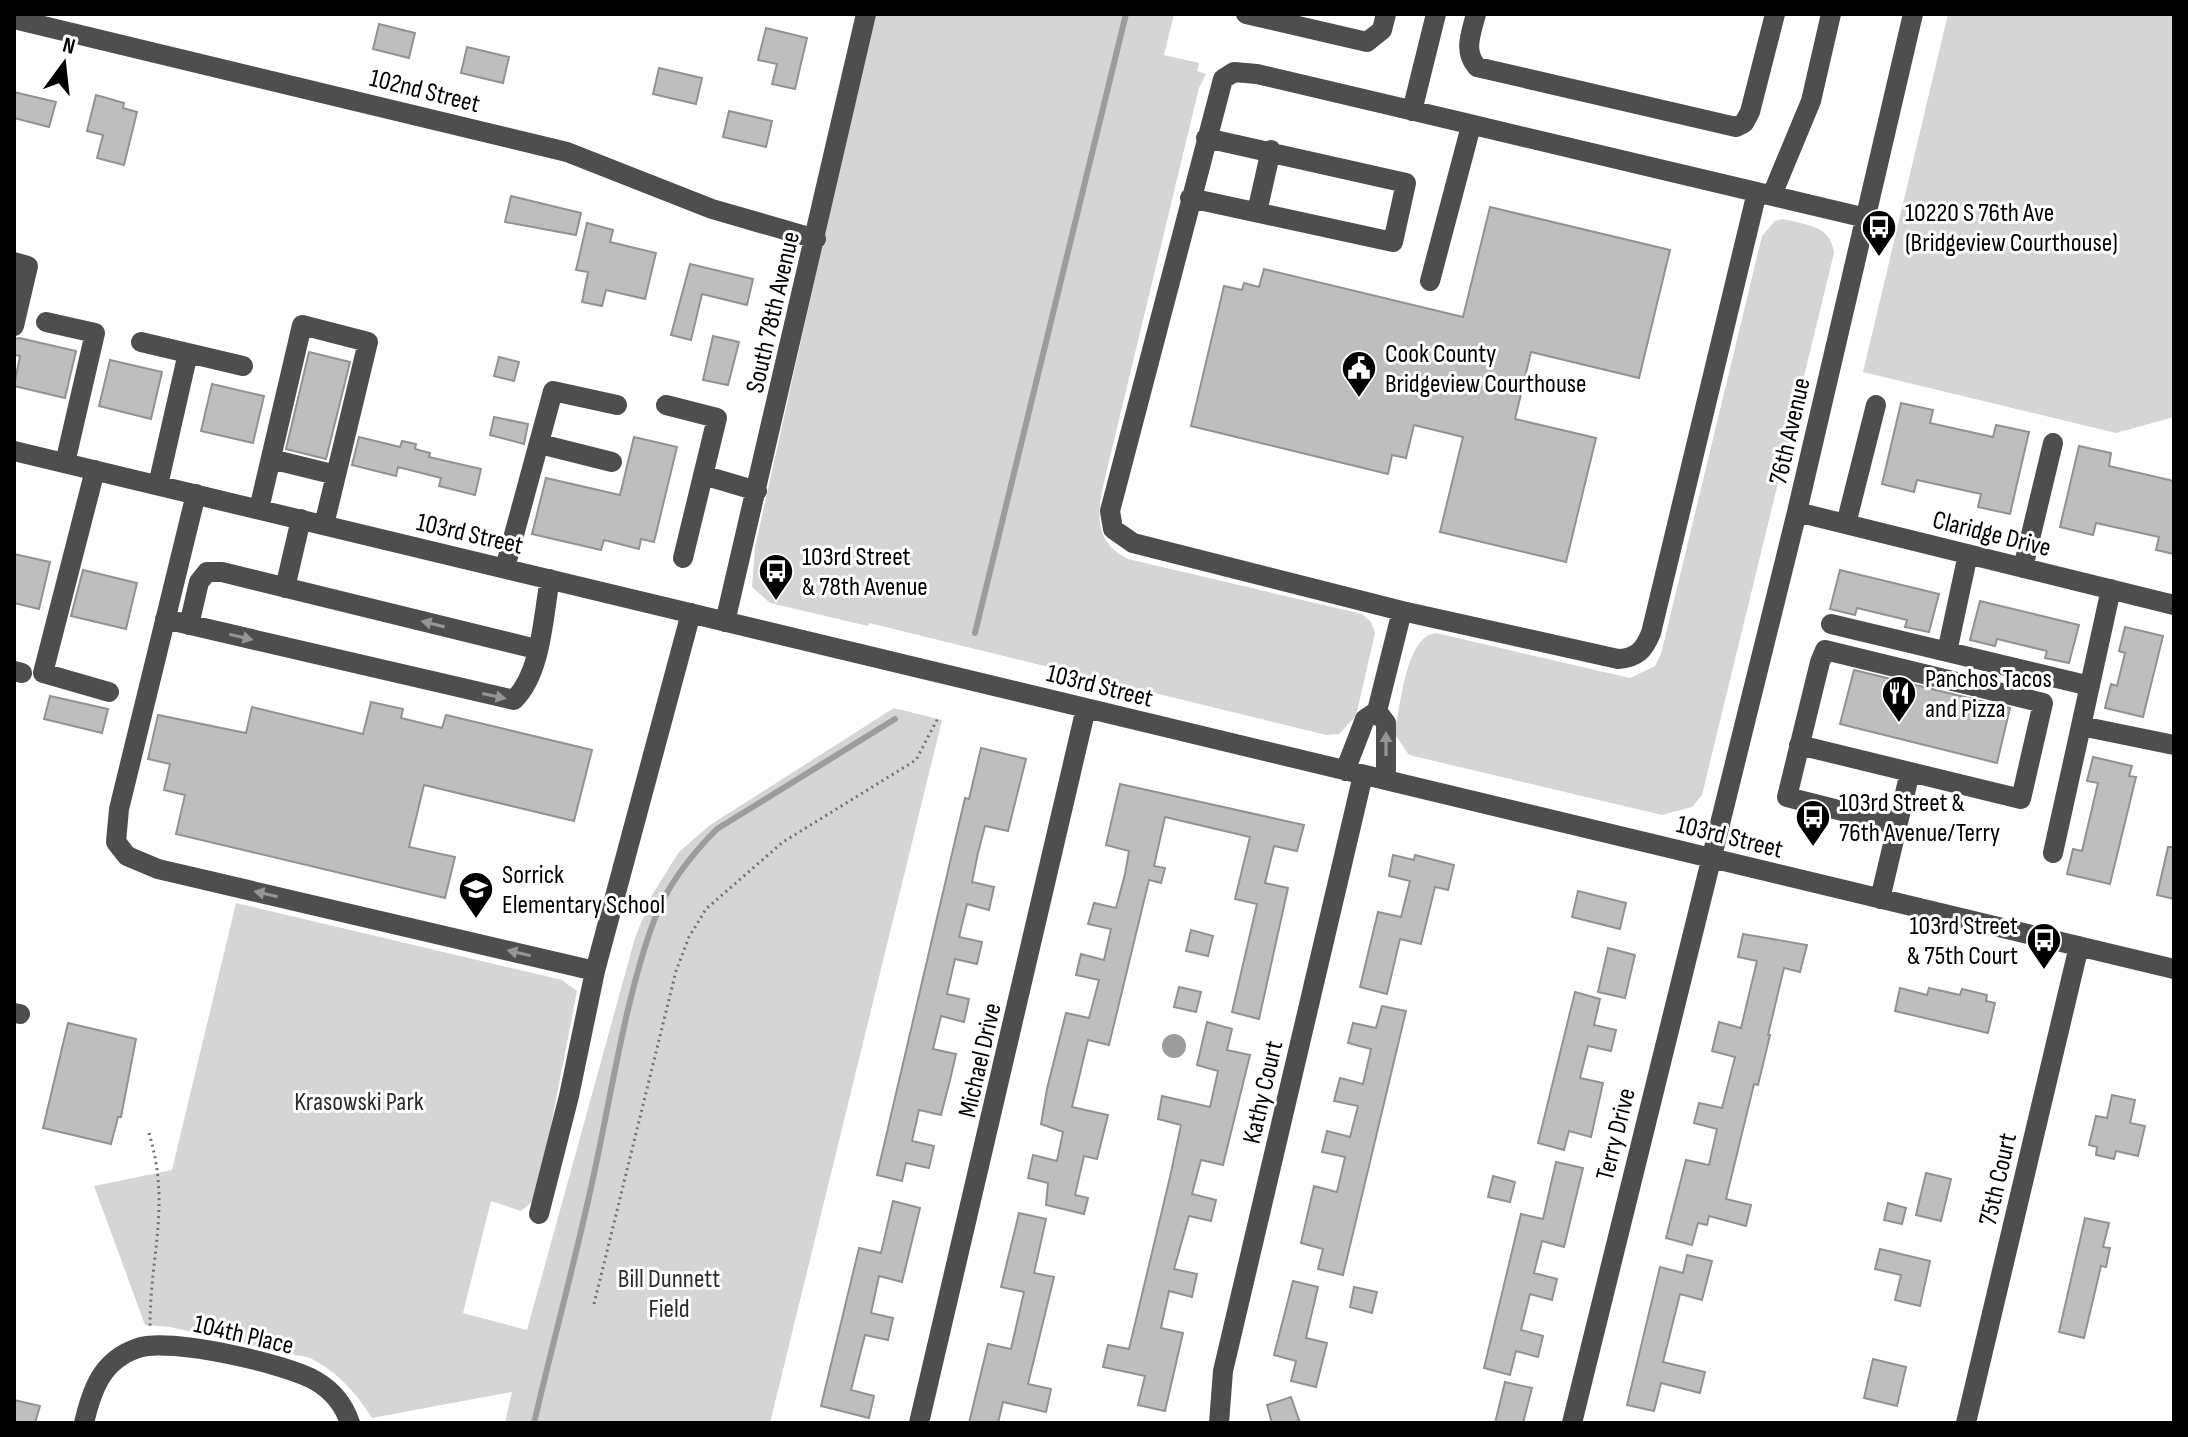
<svg xmlns="http://www.w3.org/2000/svg" width="2188" height="1437" viewBox="0 0 2188 1437" font-family="'Sofia Sans Condensed',sans-serif">
<rect width="100%" height="100%" fill="#fff"/>
<!-- green -->
<path fill="#d5d5d5" d="M874,14H1174L1164,55L1199,63L1197,71L1206,74L1199,88L1104,482C1097,514 1094,542 1128,559L1362,614L1371,622L1375,633L1356,716L1339,734L1326,735L869,623L868,626L770,603L752,587L755,547Z
M1948,14H2174V417L2116,433L1863,372Z
M1783,219C1806,225 1831,225 1834,253L1702,795L1692,807L1662,815L1409,755L1396,736V724C1402,698 1407,636 1436,633L1630,678L1655,666L1661,654L1762,236L1775,221Z
M894,708L942,720L770,1423H505L512,1392L372,1418C356,1393 338,1372 310,1358L170,1327L145,1325L94,1186L172,1170L236,903L562,980L577,991L537,1198L521,1211L491,1201L463,1313L527,1330L635,938L652,895L679,852L710,825Z"/>
<!-- water -->
<path fill="#9c9c9c" d="M1162 1046a12 12 0 1 1 24 0a12 12 0 1 1-24 0Z"/>
<g fill="none" stroke-linecap="round" stroke-linejoin="round">
<!-- stream -->
<path stroke="#9c9c9c" stroke-width="6" d="M975,633L1126,14
M534,1423C552,1346 573,1269 590,1192C610,1105 624,1000 655,918C668,884 691,855 717,829L895,719"/>
</g>
<!-- building -->
<path fill="#bebebe" stroke="#929292" stroke-width="2" d="M379,24L415,33L409,58L373,49Z
M766,28L807,38L795,89L772,84L777,64L758,60Z
M467,47L509,57L503,83L461,73Z
M659,68L702,78L696,104L653,94Z
M14,92L56,102L49,127L14,118Z
M96,95L124,103L123,108L137,112L124,165L97,158L103,135L87,131Z
M729,111L772,121L766,147L723,137Z
M511,196L581,213L576,235L505,222Z
M1490,207L1670,250L1639,378L1531,352L1515,419L1596,438L1566,562L1440,532L1463,437L1414,425L1406,458L1392,455L1388,474L1191,426L1224,286L1242,290L1244,283L1259,287L1264,269L1463,317Z
M587,223L613,230L610,242L656,253L645,299L606,290L602,306L582,302L588,272L576,270Z
M690,264L753,279L747,305L702,294L691,340L671,335Z
M713,336L739,342L728,385L703,380Z
M19,338L76,351L65,398L14,386L20,356L14,355V339Z
M309,352L350,362L326,459L286,449Z
M499,357L519,362L514,381L494,376Z
M110,360L162,372L151,419L99,406Z
M212,384L264,396L253,443L201,431Z
M1901,403L1933,410L1930,423L1993,437L1996,425L2029,432L2010,514L1978,507L1981,494L1917,480L1914,492L1882,484Z
M494,417L528,424L524,444L490,435Z
M359,437L400,447L402,441L416,444L415,449L430,453L429,457L481,469L475,495L439,486L441,478L398,467L396,476L352,465Z
M634,437L677,447L654,542L641,539L639,549L604,540L601,550L532,534L546,478L620,495Z
M2079,446L2111,453L2109,466L2174,481V554L2156,550L2159,537L2096,523L2093,535L2060,527Z
M14,554L50,562L39,609L14,603Z
M83,570L137,583L126,629L71,616Z
M1840,570L1939,594L1929,632L1905,627L1907,620L1857,608L1855,615L1830,609Z
M1980,601L2079,625L2069,663L2045,658L2047,651L1997,639L1995,646L1970,640Z
M2125,627L2163,636L2143,717L2105,708L2111,684L2117,686L2125,653L2119,651Z
M1854,670L2010,708L1997,763L1840,724Z
M50,696L108,709L102,733L44,719Z
M371,702L403,709L401,718L442,728L446,715L592,750L574,821L424,785L409,847L455,857L445,898L176,834L185,795L164,790L170,764L148,759L158,715L246,733L252,707L363,734Z
M981,748L1026,759L1008,831L985,826L978,853L972,882L994,887L989,910L967,904L959,937L982,942L977,964L955,959L947,994L969,999L964,1022L941,1016L933,1049L956,1054L951,1076L941,1115L919,1110L912,1141L934,1146L929,1168L906,1163L902,1181L877,1175L965,798L969,799Z
M2093,757L2132,766L2129,776L2136,777L2110,884L2067,874L2073,849L2082,851L2098,783L2087,781Z
M1120,784L1304,825L1297,851L1274,846L1265,883L1288,888L1259,1019L1232,1012L1257,904L1235,899L1250,837L1165,817L1154,866L1165,868L1161,883L1149,880L1109,1045L1088,1040L1072,1107L1108,1115L1097,1159L1084,1156L1075,1195L1088,1198L1084,1214L1046,1205L1048,1183L1028,1178L1033,1155L1057,1161L1063,1132L1041,1124L1047,1089L1066,1013L1089,1018L1099,980L1076,975L1081,954L1104,960L1111,929L1088,924L1094,903L1116,908L1125,874L1129,851L1106,845Z
M2168,847H2174V899L2157,895Z
M1393,855L1414,860L1415,855L1454,865L1448,890L1435,887L1421,944L1400,939L1387,994L1360,987L1378,912L1401,917L1410,881L1389,876Z
M1578,891L1626,903L1620,929L1572,917Z
M1191,930L1213,936L1208,956L1186,951Z
M1743,934L1807,945L1800,972L1784,968L1768,1035H1770L1758,1085L1754,1084L1726,1199L1751,1205L1746,1226L1709,1216L1707,1225L1698,1223L1692,1245L1666,1238L1686,1160L1709,1165L1717,1129L1694,1123L1699,1103L1722,1108L1735,1057L1712,1051L1719,1022L1741,1028L1757,961L1738,957Z
M1608,948L1635,955L1625,998L1598,992Z
M1179,987L1201,992L1196,1012L1174,1007Z
M1900,988L1927,995L1929,988L1960,995L1962,989L1987,995L1986,1001L1995,1003L1988,1033L1895,1011Z
M1575,992L1600,999L1594,1025L1616,1030L1611,1051L1588,1046L1580,1078L1603,1083L1591,1137L1569,1131L1564,1150L1538,1143Z
M1382,1006L1406,1011L1343,1275L1318,1269L1323,1249L1301,1243L1314,1186L1337,1192L1345,1157L1322,1152L1327,1131L1350,1137L1358,1106L1334,1101L1340,1078L1363,1084L1371,1049L1348,1043L1353,1023L1376,1028Z
M1207,1022L1232,1029L1227,1050L1250,1055L1223,1165L1201,1160L1192,1194L1216,1200L1211,1221L1189,1216L1174,1269L1197,1274L1192,1297L1169,1291L1161,1328L1183,1333L1165,1411L1138,1405L1145,1376L1103,1367L1108,1345L1129,1349L1170,1177L1181,1125L1158,1119L1162,1096L1210,1107L1218,1071L1197,1065Z
M68,1023L136,1039L121,1117H118L111,1144L43,1128Z
M2112,1095L2135,1100L2130,1123L2145,1126L2138,1156L2116,1151L2114,1159L2096,1155L2097,1147L2089,1145L2096,1116L2107,1118Z
M1556,1162L1583,1168L1564,1247L1542,1241L1534,1273L1557,1279L1552,1300L1530,1294L1521,1330L1543,1336L1538,1357L1516,1351L1510,1375L1484,1368L1521,1214L1543,1219Z
M1926,1173L1951,1179L1941,1221L1916,1215Z
M1493,1176L1515,1182L1510,1202L1488,1197Z
M893,1201L920,1208L902,1282L879,1276L871,1313L893,1318L888,1340L865,1335L851,1390L874,1396L869,1418L821,1406L859,1248L881,1253Z
M1888,1203L1906,1208L1902,1224L1884,1220Z
M1019,1213L1046,1219L1034,1273L1054,1277L1028,1384L1051,1389L1046,1412L1003,1402L998,1423H969L988,1344L1011,1349L1024,1292L1001,1287Z
M2085,1218L2109,1223L2103,1247L2110,1248L2106,1267L2101,1266L2084,1338L2059,1332Z
M1880,1249L1930,1261L1920,1306L1895,1300L1901,1275L1875,1269Z
M1687,1255L1712,1261L1702,1300L1680,1294L1663,1362L1705,1372L1700,1393L1661,1383L1654,1411L1627,1405L1660,1267L1683,1273Z
M1293,1281L1318,1287L1306,1338L1327,1343L1316,1387L1291,1381L1296,1361L1274,1355Z
M1354,1287L1377,1292L1372,1313L1350,1307Z
M1873,1359L1906,1367L1897,1406L1864,1398Z
M1505,1382L1532,1388L1523,1423H1495Z
M1291,1397L1300,1423H1272L1267,1405Z
M14,1400L40,1406L35,1423H14Z"/>
<g fill="none" stroke-linecap="round" stroke-linejoin="round">
<!-- path -->
<path stroke="#707070" stroke-width="3" stroke-dasharray="2 4" stroke-linecap="butt" d="M149,1133C171,1206 150,1254 150,1326
M594,1304L676,971L689,937L706,909L783,842L916,760L939,716"/>
<!-- minor -->
<path stroke="#4e4e4e" stroke-width="20" d="M1246,14L1367,42L1382,30L1386,14
M1476,14C1471,34 1463,51 1477,67L1736,127L1744,123L1750,112L1775,14
M14,19L567,152L712,209L816,239
M1412,111L1436,14
M1757,192L1651,633C1644,650 1637,658 1618,659L1402,611L1133,543L1113,529L1110,511L1223,79L1234,72L1257,74C1460,122 1663,169 1866,218
M1772,195L1811,101L1831,14
M1190,198L1393,242L1406,183L1206,138
M1257,212L1271,150
M14,262L28,266L14,326
M1430,281L1471,126
M46,322L95,333L65,463
M141,342L243,366
M666,405L717,418L683,558
M540,444L612,462
M14,451L2174,969
M271,459L336,475
M95,470L43,673L109,692
M703,475L757,491
M158,485L188,353
M196,494L119,809L116,842L127,856L158,869L595,971
M259,509L302,325L368,342L324,525
M1797,512L2174,605
M1846,524L1876,405
M505,568L553,391L617,405
M2023,568L2053,443
M285,588L301,519
M2111,589L2081,726L2174,745
M165,619L514,700C542,672 543,616 550,579
M725,622L866,14
M1831,624L2090,686
M189,625L199,582L207,572H222L536,649
M1947,652L1968,554
M14,671L22,673
M1377,711L1386,723V780
M1799,745L2021,799L2043,703L1825,650L1820,662L1787,797L1898,825
M1345,771L1365,719L1377,711L1402,611
M2053,853L2081,726
M1880,899L1910,772
M14,1013L20,1014
M539,1214L569,1096L595,971L691,613
M84,1423C92,1389 102,1360 138,1348C169,1337 288,1364 316,1381C333,1391 344,1405 350,1423
M919,1423L1086,708
M1219,1423L1223,1371L1363,775
M1572,1423L1797,512L1913,14
M1966,1423L2079,946"/>
</g>
<!-- one-way arrows -->
<defs><path id="oneway-solid" d="M-6-.8H1V-3.2L6.5 0L1 3.2V.8H-6Z" transform="scale(2)"/></defs>
<g fill="#959595">
<use href="#oneway-solid" transform="translate(433 624) rotate(-166)"/>
<use href="#oneway-solid" transform="translate(241 637) rotate(13)"/>
<use href="#oneway-solid" transform="translate(494 696) rotate(12)"/>
<use href="#oneway-solid" transform="translate(1386 744) rotate(-90)"/>
<use href="#oneway-solid" transform="translate(266 894) rotate(-167)"/>
<use href="#oneway-solid" transform="translate(519 953) rotate(-167)"/>
</g>
<!-- icons -->
<defs>
<g id="bus-pin" transform="scale(1.8)"><path d="M0 17L-7.5 6A9.5 9.5 0 1 1 7.5 6Z" fill="#000" stroke="#fff"/><path d="M-5-6H5V4H4V6H2V4H-2V6H-4V4H-5ZM-3.5-4V0h7V-4ZM-3.5 1.2v1.5H-2V1.2ZM2 1.2v1.5H3.5V1.2Z" fill="#fff"/></g>
<g id="civic-pin" transform="scale(1.8)"><path d="M0 17L-7.5 6A9.5 9.5 0 1 1 7.5 6Z" fill="#000" stroke="#fff"/><path d="M-.6-6.5H3V-4.5H.6V-3L4-1V1h2V6H-6V1h2V-1L-.6-3ZM-1.2 2.5V6h2.4V2.5Z" fill="#fff"/></g>
<g id="restaurant-pin" transform="scale(1.8)"><path d="M0 17L-7.5 6A9.5 9.5 0 1 1 7.5 6Z" fill="#000" stroke="#fff"/><path d="M-5-6h1v4h1v-4h1v4h1v-4h1v5L-1.5 .5V6h-2V.5L-5-1ZM5-6V6H3V1.5H1.5Q1.5-4 5-6Z" fill="#fff"/></g>
<g id="school-pin" transform="scale(1.8)"><path d="M0 17L-7.5 6A9.5 9.5 0 1 1 7.5 6Z" fill="#000" stroke="#fff"/><path d="M0-5L7-2L0 1L-7-2ZM-4 1L0 2.5L4 1V4Q0 6-4 4Z" fill="#fff"/></g>
</defs>
<g fill-rule="evenodd">
<use href="#bus-pin" x="1879" y="227"/>
<use href="#civic-pin" x="1359" y="368"/>
<use href="#bus-pin" x="776" y="571"/>
<use href="#restaurant-pin" x="1899" y="693"/>
<use href="#bus-pin" x="1813" y="817"/>
<use href="#school-pin" x="476" y="889"/>
<use href="#bus-pin" x="2044" y="940"/>
</g>
<g text-anchor="middle" stroke-width="6" stroke-linejoin="round" paint-order="stroke">
<!-- street labels -->
<g font-size="26" fill="#000" stroke="#fff">
<text transform="translate(425 90) rotate(14)" y="9">102nd Street</text>
<text transform="translate(772 312) rotate(-77)" y="9">South 78th Avenue</text>
<text transform="translate(1789 431) rotate(-77)" y="9">76th Avenue</text>
<text transform="translate(470 533) rotate(13)" y="9">103rd Street</text>
<text transform="translate(1992 533) rotate(14)" y="9">Claridge Drive</text>
<text transform="translate(1100 685) rotate(14)" y="9">103rd Street</text>
<text transform="translate(1730 836) rotate(14)" y="9">103rd Street</text>
<text transform="translate(979 1060) rotate(-77)" y="9">Michael Drive</text>
<text transform="translate(1262 1092) rotate(-77)" y="9">Kathy Court</text>
<text transform="translate(1615 1134) rotate(-76)" y="9">Terry Drive</text>
<text transform="translate(1997 1179) rotate(-77)" y="9">75th Court</text>
<text transform="translate(244 1334) rotate(13)" y="9">104th Place</text>
</g>
<!-- poi labels -->
<g font-size="26" fill="#000" stroke="#fff" text-anchor="start">
<text x="1905" y="221">10220 S 76th Ave<tspan x="1905" dy="30">(Bridgeview Courthouse)</tspan></text>
<text x="1385" y="362">Cook County<tspan x="1385" dy="30">Bridgeview Courthouse</tspan></text>
<text x="802" y="565">103rd Street<tspan x="802" dy="30">&amp; 78th Avenue</tspan></text>
<text x="1925" y="687">Panchos Tacos<tspan x="1925" dy="30">and Pizza</tspan></text>
<text x="1839" y="811">103rd Street &amp;<tspan x="1839" dy="30">76th Avenue/Terry</tspan></text>
<text x="502" y="883">Sorrick<tspan x="502" dy="30">Elementary School</tspan></text>
<text x="2018" y="934" text-anchor="end">103rd Street<tspan x="2018" dy="30">&amp; 75th Court</tspan></text>
</g>
<!-- park labels -->
<g font-size="26" fill="#2c2c2c" stroke="#fff">
<text x="359" y="1110">Krasowski Park</text>
<text x="669" y="1287">Bill Dunnett<tspan x="669" dy="30">Field</tspan></text>
</g>
</g>
<!-- border -->
<rect width="2188" height="1437" fill="none" stroke="#000000" stroke-width="32"/>
<!-- north arrow -->
<g transform="translate(64 64) rotate(15)" stroke="#ffffff" stroke-width="6" paint-order="stroke">
<path d="M0-6L14 30L0 20L-14 30Z" fill="#000000"/>
<text y="-12" font-size="22" font-weight="bold" text-anchor="middle" fill="#000000">N</text>
</g>
</svg>
